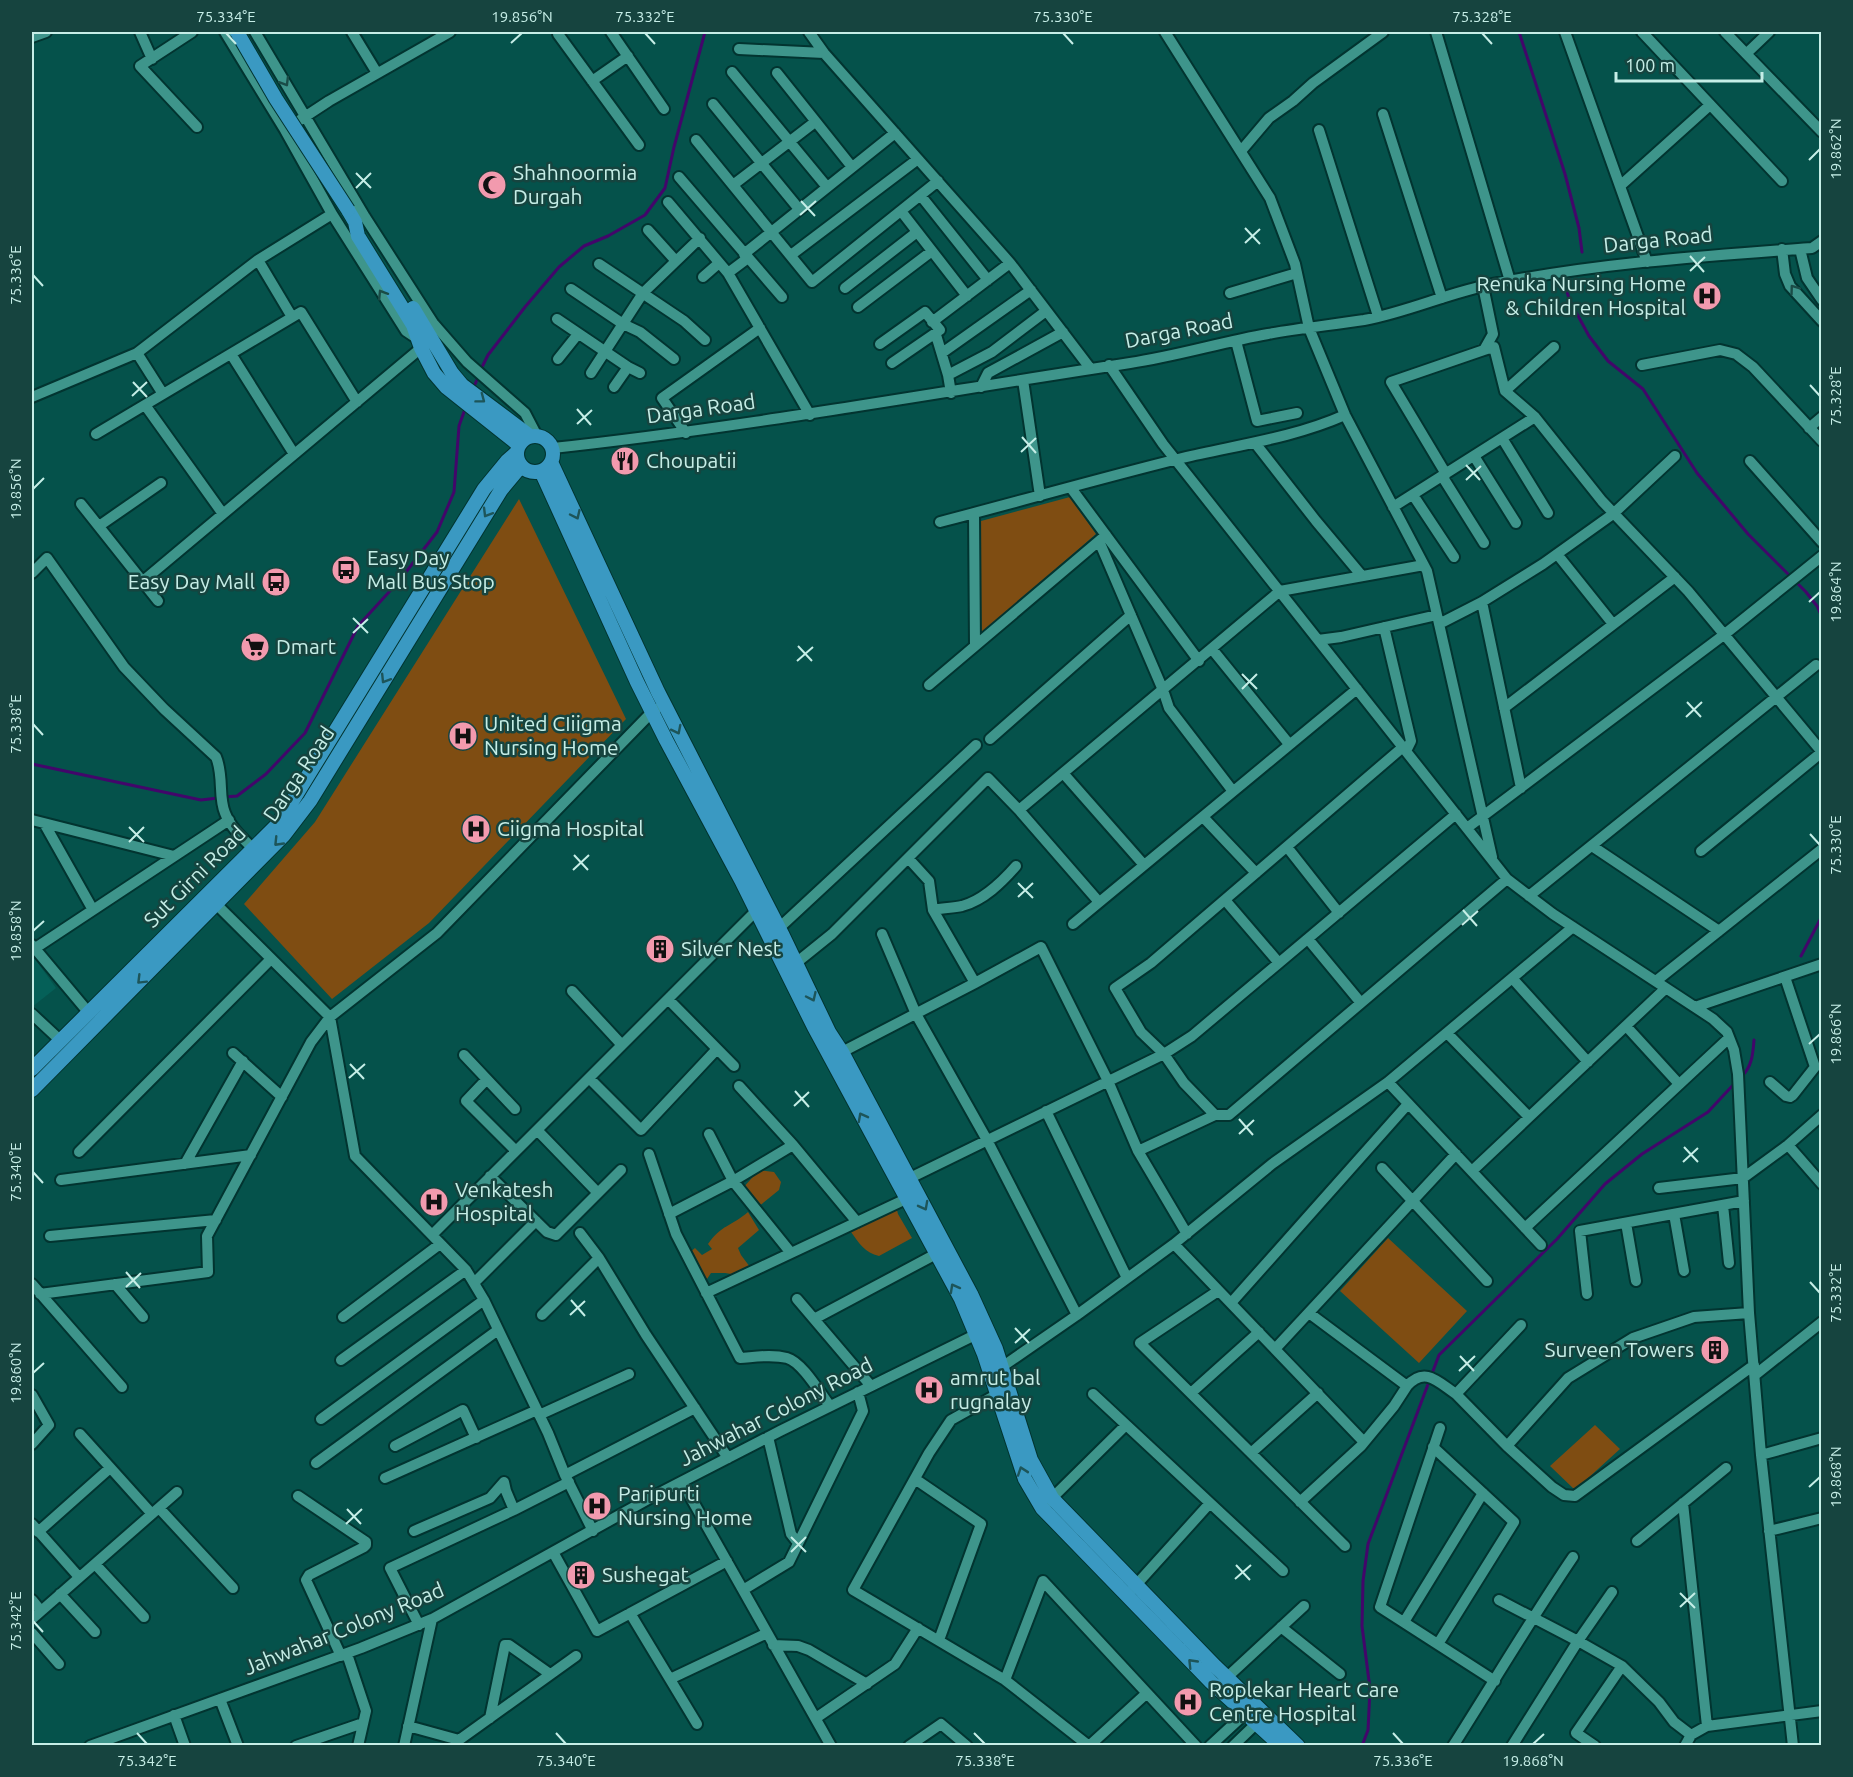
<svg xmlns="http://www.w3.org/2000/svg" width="1853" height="1777" viewBox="0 0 1853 1777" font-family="Ubuntu,sans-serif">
<rect width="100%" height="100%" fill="#05524b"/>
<!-- built -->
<path fill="#056058" d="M32,955L56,988L32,1007Z"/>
<!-- green -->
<path fill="#7f4d12" d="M1070,497L1096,534L981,634V521Z
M519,499L626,719L429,923L332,999L244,904L315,822Z
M759,1170L774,1172L781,1182L779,1190L758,1207L742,1189Z
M896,1206L898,1214L912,1238L879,1256C865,1253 859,1243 851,1232Z
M748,1212L759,1230L738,1248L741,1255L750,1267L738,1275L725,1273H711L707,1279L694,1264L689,1253L695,1248L702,1255L712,1249L708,1244C721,1225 732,1226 748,1212Z
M1388,1238L1467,1311L1419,1363L1340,1291Z
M1595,1425L1620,1449L1575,1490L1550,1466Z"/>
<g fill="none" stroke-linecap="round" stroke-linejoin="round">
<!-- stream -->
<path stroke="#42066a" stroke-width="3" d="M1519,32L1565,174L1579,228L1582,252
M1565,286L1570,301L1589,336L1608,361L1643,389L1697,473L1748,534L1806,592L1817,606L1822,617
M481,369L488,355L525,307L559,267L584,246L608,236L645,215L665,188L674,147L705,32
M473,389L479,375
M32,764L201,800L218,798
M224,797L237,796L266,774L305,733L358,626L399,581L437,532L454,492L459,426L465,409
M1801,956L1822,916
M1741,1077C1752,1067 1753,1054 1754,1040
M1362,1746L1368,1730L1370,1689L1362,1626L1363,1581L1368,1544L1439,1355L1557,1239L1605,1184L1642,1154L1708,1112L1734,1084"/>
<!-- minor casing -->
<g stroke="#023430" stroke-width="14">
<path id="minor" d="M140,32L152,59
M192,32L140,66L197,127
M225,32L285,130L332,214L406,331L418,339
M255,32L365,217L433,323L467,362L525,413L537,436
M352,32L377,73
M611,32L664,109
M809,32L824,53L1010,263L1090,368
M1165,32L1270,198L1295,264L1309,328L1345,415L1427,571L1492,857
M1436,32L1510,281
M1565,32L1647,262
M1642,32L1782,181
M1725,32L1822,132
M558,34L639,145
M32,37L46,32
M739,49L824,53
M1747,53L1769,32
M732,72L827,187
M777,73L852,167
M592,81L628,56
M713,104L799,209
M1383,114L1442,298
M300,120L329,101L450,32
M1319,130L1378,316
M696,140L812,282L938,181
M1241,151L1269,118L1293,101L1313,83L1383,32
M679,177L782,297
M733,185L815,122
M1620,186L1710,105
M921,196L988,280
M668,202L728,273L748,258
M901,211L967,296
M648,230L675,260
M1782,249L1785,274L1790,286L1822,321
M1800,249L1807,278L1822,300
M744,254L895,133
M791,255L918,159
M258,260L292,317
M599,264L684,321L705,340
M728,273L810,415
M703,277L719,263
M1483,286L1493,334L1484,350L1494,347L1505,391L1535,417L1602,501L1688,591L1822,752
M845,288L917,232
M571,289L623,324L640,332L674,359
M1230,293L1297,273
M858,307L932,251
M557,319L628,367L640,373
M932,322L1010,263
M936,335L948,375L951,393
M1236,341L1257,421L1297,413
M880,344L925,312L940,330L892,363
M137,353L163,394
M942,353L1031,290
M231,354L294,454
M558,359L578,334
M1109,365L1163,444L1507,879L1553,914L1713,1019L1727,1032L1734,1050L1738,1074L1749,1313L1761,1455L1793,1746
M1642,365L1720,350L1736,354L1753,367L1822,441
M591,373L643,293L700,238
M948,375L992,352L1046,311
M1023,380L1040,496
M614,387L628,367
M981,387L988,373L1063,332
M1505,391L1554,347
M32,397L137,353L258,260L332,214
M145,405L223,514
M1809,428L1822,417
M686,433L662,398L760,328
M96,434L301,312L357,402
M1502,438L1548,513
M1255,443L1316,521L1362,576
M553,448C747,427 938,392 1130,363C1177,356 1222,342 1268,334C1300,328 1332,325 1364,320C1408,312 1450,292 1493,284C1599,263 1705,256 1812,248L1822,241
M1474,456L1516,523
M1750,461L1822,542
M1446,474L1391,382L1484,350
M1442,476L1484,543
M1071,488L1199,661
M1413,495L1454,557
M81,504L158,601
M1393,507L1535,417
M974,513L975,646
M940,522C1021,501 1101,478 1182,458C1237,445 1293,438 1345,415
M99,526L161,483
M1099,541L1163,690L1169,708L1232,790
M1557,554L1613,624
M32,573L47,558L124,667L164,709L216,757C224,776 218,797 225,813C231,829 246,841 257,853
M143,581L421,348
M1482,602L1521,788
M1439,624L1482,602L1543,564L1613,514L1675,456
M1384,627L1411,741L1406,751
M1318,640L1341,637L1437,615
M1212,649L1289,744
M929,685L1106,535
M1504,708L1675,577
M990,739L1131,615
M1403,747L1151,963L1115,988L1141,1032L1164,1054L1184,1083L1215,1115H1229L1507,879
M1063,773L1144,865
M1019,810L1280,591L1424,565
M1203,817L1256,873
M32,820L174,856
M44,823L93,910
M1467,828L1725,634L1822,556
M1592,846L1719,931
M1287,847L1339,913
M1701,851L1822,752
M908,858L929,881L933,910L975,983
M1529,896L1816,665
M211,899L330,1017L355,1156L466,1270L484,1300L548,1433L565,1475L593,1531
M1225,900L1279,963
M933,910C942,908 953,908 962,906C984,900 1002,882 1016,866
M1073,924L1357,689
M779,928L976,745
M882,934L916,1014L987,1140L1077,1315
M1308,939L1361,1003
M32,945L89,1013
M34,949L229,820
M796,963L832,934L988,778L1019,810L1099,902
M1512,978L1588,1062
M1656,981L1822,849
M572,991L621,1044
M668,999L734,1066
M1695,1007L1822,964
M32,1014L61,1041
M1626,1026L1679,1084
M1447,1033L1529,1117
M842,1052L975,983L1041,947L1108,1081L1138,1151L1187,1234
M233,1053L282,1097
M464,1055L515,1109
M589,1078L641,1130L717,1049
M486,1080L466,1101L516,1151
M1388,1082L1541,1245
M1770,1082L1786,1096L1790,1097L1793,1095L1815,1067L1785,977
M739,1086L793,1145L857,1222
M1046,1111L1127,1278
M537,1130L598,1193
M709,1134L733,1181L791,1253
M1788,1145L1822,1184
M1138,1151L1215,1115
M79,1152L271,959
M649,1154L676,1234L740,1358C755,1357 772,1354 787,1358C802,1362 820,1393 830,1406
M185,1164L243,1061
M1382,1168L1487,1281
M1472,1171L1666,988
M490,1176L547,1232L556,1235L621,1170
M910,1178L1164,1054L1192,1036L1456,814
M61,1180L251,1155
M1659,1188L1743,1178L1788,1145L1822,1115
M1723,1205L1729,1263
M669,1214L733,1181L793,1145
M1674,1214L1684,1271
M1626,1223L1636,1281
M1525,1228L1729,1038
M580,1233L599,1258L646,1335L728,1458
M432,1235L761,906
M50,1236L216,1220
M1174,1244L1364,1442
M474,1283L536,1221
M32,1284L122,1387
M115,1284L143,1317
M1218,1291L1140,1343L1345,1546
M706,1293L906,1199
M40,1294L208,1272L207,1236L311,1042L330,1017L437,933L652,712L656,709
M1587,1294L1580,1231L1744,1201
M797,1299L871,1386
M1231,1303L1408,1104
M542,1315L599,1258
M343,1317L440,1244
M814,1319L936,1254
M1521,1325L1456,1394L1507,1446L1552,1487L1564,1495L1575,1496L1754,1365
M1275,1349L1456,1154
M341,1360L466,1270
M996,1371L1077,1315L1174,1244L1272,1164L1388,1082L1573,927
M1755,1375L1822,1322
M1407,1386C1425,1366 1438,1382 1456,1394
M1001,1392L951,1420L929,1453L853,1590L1005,1680L1089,1746
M1191,1393L1259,1332
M1093,1394L1283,1571
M32,1395L49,1425L32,1444
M539,1415L629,1374
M321,1419L484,1300
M1440,1428L1380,1607L1495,1681
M80,1434L152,1514
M768,1437L791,1534L798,1543
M395,1446L463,1410L476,1438
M1507,1446L1568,1378L1633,1338L1694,1317L1749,1313
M1433,1447L1514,1522L1438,1644
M1251,1453L1318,1393
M1761,1455L1822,1438
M316,1463L498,1330
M565,1475L695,1408
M385,1478L537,1410
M915,1479L981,1524L939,1640
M682,1482L831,1746
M298,1496L366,1542V1545L364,1547L309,1575L306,1580L341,1656
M1300,1502L1361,1446L1394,1406L1407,1386L1309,1313
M1047,1503L1126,1425
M1683,1503L1707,1726
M159,1508L233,1588
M32,1524L79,1577
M414,1531L490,1498L504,1482L506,1491L514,1510
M1769,1531L1822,1518
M38,1532L110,1468
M1637,1541L1726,1468
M553,1552L597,1631L727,1561
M95,1564L144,1617
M743,1590L789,1562L863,1411L858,1392
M60,1594L95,1632
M1127,1595L1210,1503
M32,1600L41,1611
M1499,1600L1578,1641L1622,1666L1659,1702L1674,1722L1691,1735
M630,1613L697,1724
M32,1619L177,1492
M1404,1622L1483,1493
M419,1625L390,1568L514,1510L569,1482
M1281,1627L1340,1674
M32,1633L59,1664
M773,1645L798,1646L809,1650L867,1684
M347,1654L366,1711L358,1746
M670,1679L767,1633
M1005,1680L1043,1581L1196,1746
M1223,1681L1304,1606
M220,1699L238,1746
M174,1715L185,1746
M490,1718L505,1645H509L550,1674
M816,1718L895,1664L918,1628
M408,1726L459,1740L576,1656
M90,1746L361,1648L432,1619L652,1497L780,1431L981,1332
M296,1746L363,1723
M404,1746L432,1619
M909,1746L941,1724L967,1746
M1089,1746L1147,1693
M1210,1746L1250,1709
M1233,1746L1261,1719
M1453,1746C1493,1683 1531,1619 1573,1557
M1512,1746L1578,1641L1612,1592
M1595,1746L1576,1733L1622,1666
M1685,1746L1691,1735L1707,1726L1822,1711"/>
</g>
<!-- major casing -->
<g stroke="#023430" stroke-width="16">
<path id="major" d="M348,210L355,222L358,236L413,325L421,348L434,373L446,387L519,445
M413,308L452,373L462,385L530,436
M517 454a18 18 0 1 1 36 0a18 18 0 1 1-36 0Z
M551,462L658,692L783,936L829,1032L842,1052L971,1294L996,1349L1031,1460L1052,1498L1215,1666L1298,1746
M541,471L637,682L666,740L741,880L814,1027L961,1299L984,1354L1025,1479L1042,1508L1211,1682L1281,1746
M32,1069L276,826L285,813L484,489L507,461L517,452
M32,1090L284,835L310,801L501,490L521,466"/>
</g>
<!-- minor -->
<use href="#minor" stroke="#3e958b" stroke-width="10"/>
<!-- major -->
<use href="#major" stroke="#3a99c2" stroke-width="14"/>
<!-- major-bridge casing -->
<g stroke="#023430" stroke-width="16" stroke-linecap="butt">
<path id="major-bridge" d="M237,32L276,99L348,210"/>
</g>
<!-- major-bridge -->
<use href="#major-bridge" stroke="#3a99c2" stroke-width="14"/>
</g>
<!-- one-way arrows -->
<defs><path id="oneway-chevron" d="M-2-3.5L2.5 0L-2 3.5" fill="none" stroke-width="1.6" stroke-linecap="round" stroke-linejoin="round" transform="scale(1.5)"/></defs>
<g stroke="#1a4c47">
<use href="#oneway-chevron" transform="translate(285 82) rotate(59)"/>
<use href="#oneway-chevron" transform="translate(1794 289) rotate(-126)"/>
<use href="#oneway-chevron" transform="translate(382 294) rotate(-122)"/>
</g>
<g stroke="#1d5559">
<use href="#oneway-chevron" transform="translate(481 399) rotate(37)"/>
<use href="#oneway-chevron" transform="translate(487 513) rotate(121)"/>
<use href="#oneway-chevron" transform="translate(576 515) rotate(65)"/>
<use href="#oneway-chevron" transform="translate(385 679) rotate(122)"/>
<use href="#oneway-chevron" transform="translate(677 730) rotate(63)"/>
<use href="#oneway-chevron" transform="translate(278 842) rotate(134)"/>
<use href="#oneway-chevron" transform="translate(141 980) rotate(135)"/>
<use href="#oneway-chevron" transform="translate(812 997) rotate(65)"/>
<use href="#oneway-chevron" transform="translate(862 1117) rotate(-118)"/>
<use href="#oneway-chevron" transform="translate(924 1206) rotate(62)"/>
<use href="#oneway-chevron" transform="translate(954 1288) rotate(-119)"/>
<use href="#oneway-chevron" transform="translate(1022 1471) rotate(-109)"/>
<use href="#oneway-chevron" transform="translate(1192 1663) rotate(-134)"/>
</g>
<!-- ticks -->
<path fill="none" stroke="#c6eee7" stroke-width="2" d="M226,33L236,44M645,33L655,44M1063,33L1073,44M1482,33L1492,44M511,43L522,33M1809,160L1820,149M356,173L371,188M356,188L371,173M801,201L815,216M800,215L816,201M1245,228L1260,244M1245,243L1260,229M1690,256L1704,272M1690,271L1705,257M33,275L43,286M133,382L147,397M1810,385L1820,396M132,396L147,382M577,409L591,425M577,424L592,410M1022,437L1036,453M1021,452L1036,438M1466,465L1480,480M1466,480L1481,466M33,489L44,478M1809,602L1820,592M353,618L368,633M353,633L368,619M798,646L812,661M797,661L813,647M1242,674L1257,689M1242,689L1257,674M1687,702L1701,717M1686,717L1702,702M33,724L43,735M129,827L144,842M1810,834L1820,845M129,842L144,827M574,855L588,870M573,870L589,855M1018,883L1033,898M1018,897L1033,883M1463,910L1477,926M1462,925L1478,911M33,931L44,921M1809,1044L1820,1034M350,1064L364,1079M349,1078L365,1064M795,1091L809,1107M794,1106L809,1092M1239,1119L1253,1135M1239,1134L1254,1120M1684,1147L1698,1162M1683,1162L1698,1148M33,1172L43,1183M126,1272L140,1288M1810,1282L1820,1293M126,1287L141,1273M571,1300L585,1316M570,1315L585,1301M1015,1328L1029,1343M1015,1343L1030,1329M1460,1356L1474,1371M1459,1371L1475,1356M33,1373L44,1363M1809,1487L1820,1477M347,1509L361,1524M346,1524L362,1509M791,1537L806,1552M791,1552L806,1537M1236,1565L1250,1580M1235,1579L1251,1565M1680,1593L1695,1608M1680,1607L1695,1593M33,1621L43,1632M137,1733L147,1744M556,1733L566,1744M974,1733L985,1744M1393,1733L1403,1744M1533,1744L1544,1734"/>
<!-- icons -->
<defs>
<g id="mosque-disc" transform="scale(1.5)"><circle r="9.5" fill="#f29aae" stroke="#16443f"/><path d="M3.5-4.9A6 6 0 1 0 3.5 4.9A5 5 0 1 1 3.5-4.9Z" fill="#111"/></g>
<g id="hospital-disc" transform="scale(1.5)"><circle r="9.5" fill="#f29aae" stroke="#16443f"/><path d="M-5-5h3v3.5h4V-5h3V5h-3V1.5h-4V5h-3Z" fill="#111"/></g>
<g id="restaurant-disc" transform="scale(1.5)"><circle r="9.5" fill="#f29aae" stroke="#16443f"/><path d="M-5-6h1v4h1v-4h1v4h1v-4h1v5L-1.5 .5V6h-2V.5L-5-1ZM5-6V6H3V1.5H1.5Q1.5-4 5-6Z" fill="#111"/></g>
<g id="bus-disc" transform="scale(1.5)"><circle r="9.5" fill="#f29aae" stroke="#16443f"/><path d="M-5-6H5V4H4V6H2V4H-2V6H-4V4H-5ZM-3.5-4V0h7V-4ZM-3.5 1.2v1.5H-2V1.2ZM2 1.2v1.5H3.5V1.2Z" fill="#111"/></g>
<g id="supermarket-disc" transform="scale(1.5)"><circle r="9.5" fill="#f29aae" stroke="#16443f"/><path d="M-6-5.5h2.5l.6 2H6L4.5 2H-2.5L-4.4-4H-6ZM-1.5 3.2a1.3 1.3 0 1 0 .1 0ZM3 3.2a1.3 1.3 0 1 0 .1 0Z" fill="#111"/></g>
<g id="building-disc" transform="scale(1.5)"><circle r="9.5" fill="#f29aae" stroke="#16443f"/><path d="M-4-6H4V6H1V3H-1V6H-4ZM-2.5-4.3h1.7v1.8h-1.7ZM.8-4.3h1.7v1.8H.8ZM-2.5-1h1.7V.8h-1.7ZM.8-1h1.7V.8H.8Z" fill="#111"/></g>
</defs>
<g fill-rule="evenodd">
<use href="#mosque-disc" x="492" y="185"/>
<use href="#hospital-disc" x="1707" y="296"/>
<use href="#restaurant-disc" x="625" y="461"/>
<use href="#bus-disc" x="346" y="570"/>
<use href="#bus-disc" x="276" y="582"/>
<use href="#supermarket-disc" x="255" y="647"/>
<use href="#hospital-disc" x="463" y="736"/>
<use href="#hospital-disc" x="476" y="829"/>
<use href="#building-disc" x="660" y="949"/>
<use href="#hospital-disc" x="434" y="1202"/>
<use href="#building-disc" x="1715" y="1350"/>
<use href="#hospital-disc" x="929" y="1390"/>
<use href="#hospital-disc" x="597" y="1506"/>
<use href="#building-disc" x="581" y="1575"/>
<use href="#hospital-disc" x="1188" y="1702"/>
</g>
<g text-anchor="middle" stroke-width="5" stroke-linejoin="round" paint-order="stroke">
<!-- poi labels -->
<g font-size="21" fill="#c6eee7" stroke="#16443f" text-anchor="start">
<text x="513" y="180">Shahnoormia<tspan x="513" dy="24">Durgah</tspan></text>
<text x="1686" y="291" text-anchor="end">Renuka Nursing Home<tspan x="1686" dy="24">&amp; Children Hospital</tspan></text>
<text x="646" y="468">Choupatii</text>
<text x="367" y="565">Easy Day<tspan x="367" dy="24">Mall Bus Stop</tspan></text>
<text x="255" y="589" text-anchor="end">Easy Day Mall</text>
<text x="276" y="654">Dmart</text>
<text x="484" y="731">United CIiigma<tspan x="484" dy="24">Nursing Home</tspan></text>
<text x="497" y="836">Ciigma Hospital</text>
<text x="681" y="956">Silver Nest</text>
<text x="455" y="1197">Venkatesh<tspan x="455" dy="24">Hospital</tspan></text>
<text x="1694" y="1357" text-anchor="end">Surveen Towers</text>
<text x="950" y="1385">amrut bal<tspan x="950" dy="24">rugnalay</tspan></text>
<text x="618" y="1501">Paripurti<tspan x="618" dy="24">Nursing Home</tspan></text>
<text x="602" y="1582">Sushegat</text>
<text x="1209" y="1697">Roplekar Heart Care<tspan x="1209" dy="24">Centre Hospital</tspan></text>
</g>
<!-- street labels -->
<g font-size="21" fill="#c6eee7" stroke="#16443f">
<text transform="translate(1658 240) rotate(-6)" y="7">Darga Road</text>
<text transform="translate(1179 331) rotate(-11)" y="7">Darga Road</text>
<text transform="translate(701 409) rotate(-8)" y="7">Darga Road</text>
<text transform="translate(299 774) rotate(-56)" y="7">Darga Road</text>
<text transform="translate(195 877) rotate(-45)" y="7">Sut Girni Road</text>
<text transform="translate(776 1412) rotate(-27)" y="7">Jahwahar Colony Road</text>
<text transform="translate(344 1629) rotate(-22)" y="7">Jahwahar Colony Road</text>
</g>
</g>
<!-- border -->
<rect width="1853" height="1777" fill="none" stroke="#16443f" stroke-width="66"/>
<!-- scale -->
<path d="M1616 72v9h146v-9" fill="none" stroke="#c6eee7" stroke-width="3"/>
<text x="1625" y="72" font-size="18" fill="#c6eee7" stroke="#16443f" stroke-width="4.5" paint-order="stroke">100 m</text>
<rect x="33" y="33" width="1787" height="1711" fill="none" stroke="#c6eee7" stroke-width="2"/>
<g font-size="15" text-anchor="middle" fill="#c6eee7">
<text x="226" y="22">75.334°E</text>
<text x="522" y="22">19.856°N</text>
<text x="645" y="22">75.332°E</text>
<text x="1063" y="22">75.330°E</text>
<text x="1482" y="22">75.328°E</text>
<text transform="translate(1836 149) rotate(-90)" y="5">19.862°N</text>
<text transform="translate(16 275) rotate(-90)" y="5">75.336°E</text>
<text transform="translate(1836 396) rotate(-90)" y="5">75.328°E</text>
<text transform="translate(16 489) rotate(-90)" y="5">19.856°N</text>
<text transform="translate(1836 592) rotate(-90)" y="5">19.864°N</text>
<text transform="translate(16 724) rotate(-90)" y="5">75.338°E</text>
<text transform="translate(1836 845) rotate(-90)" y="5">75.330°E</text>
<text transform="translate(16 931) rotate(-90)" y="5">19.858°N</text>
<text transform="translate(1836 1034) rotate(-90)" y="5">19.866°N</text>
<text transform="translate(16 1172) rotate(-90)" y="5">75.340°E</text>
<text transform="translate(1836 1293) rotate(-90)" y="5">75.332°E</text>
<text transform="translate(16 1373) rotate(-90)" y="5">19.860°N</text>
<text transform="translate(1836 1477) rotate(-90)" y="5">19.868°N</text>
<text transform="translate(16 1621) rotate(-90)" y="5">75.342°E</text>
<text x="147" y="1766">75.342°E</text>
<text x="566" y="1766">75.340°E</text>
<text x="985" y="1766">75.338°E</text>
<text x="1403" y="1766">75.336°E</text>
<text x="1533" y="1766">19.868°N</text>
</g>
</svg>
